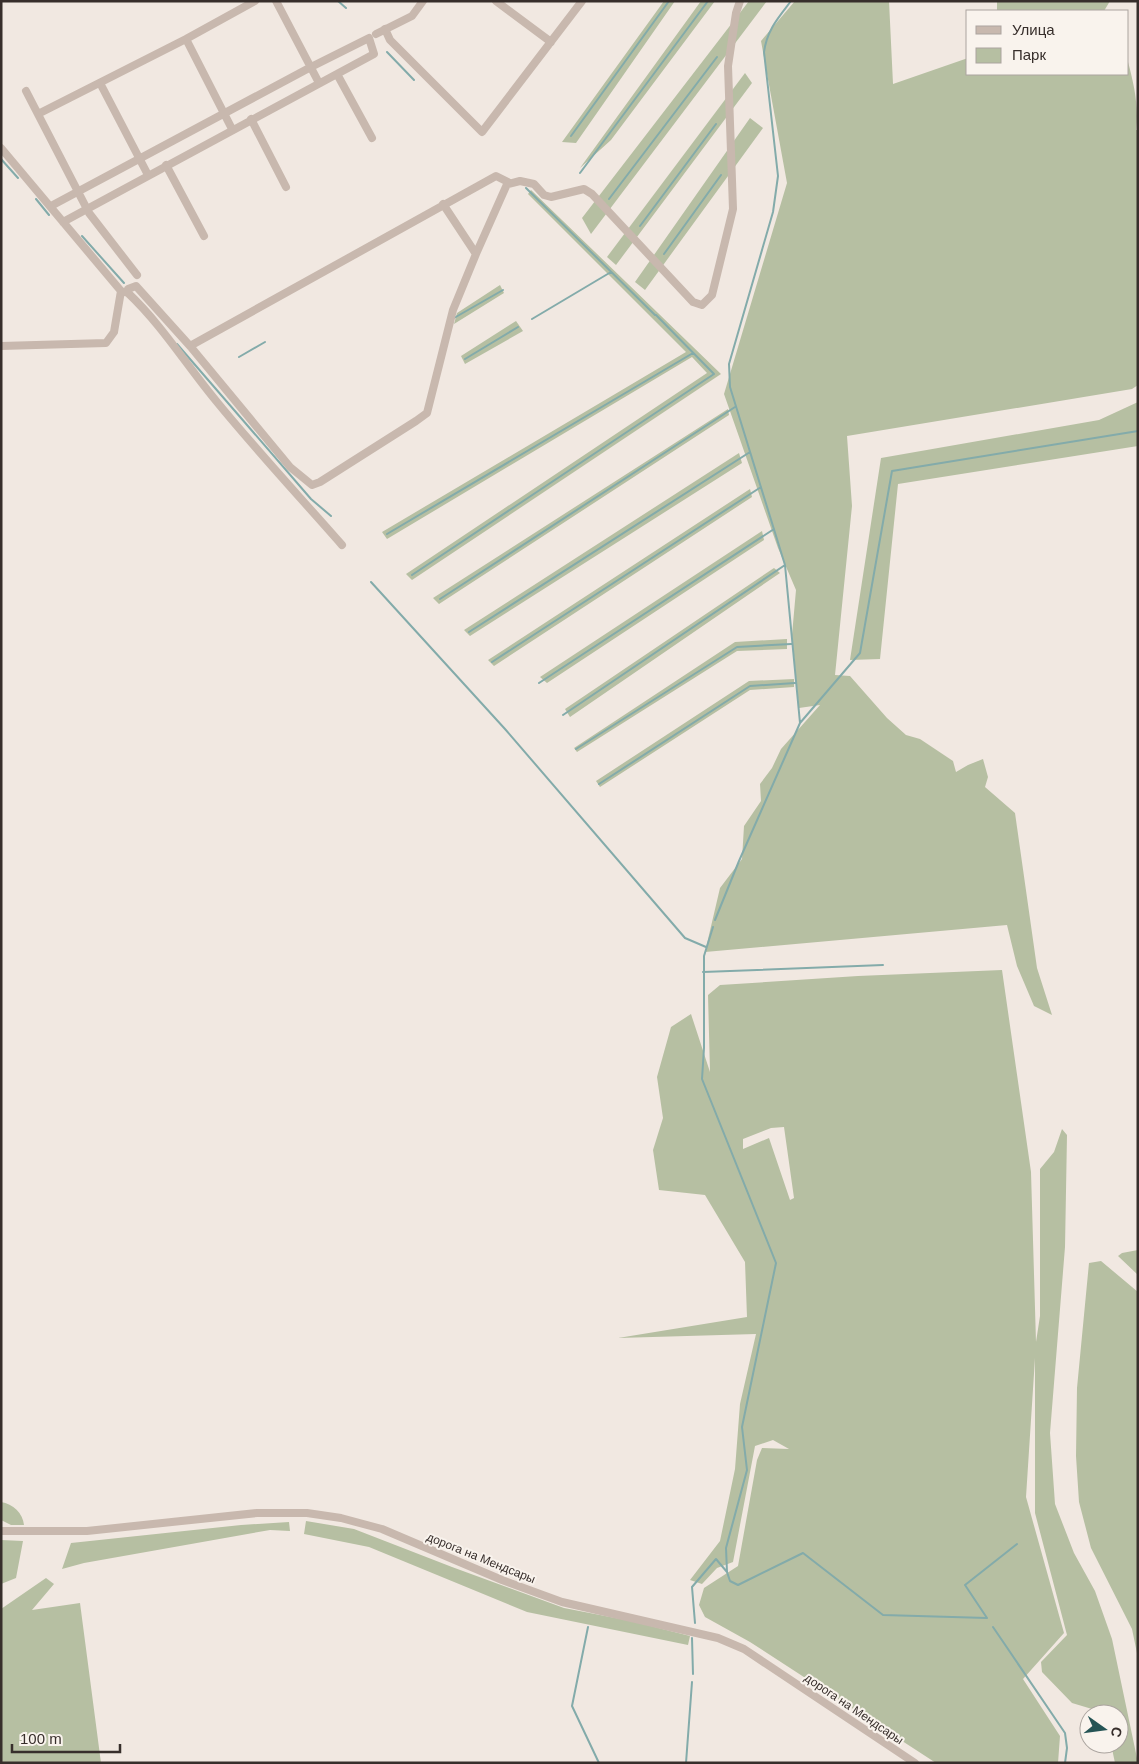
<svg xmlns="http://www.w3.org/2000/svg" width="1139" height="1764" viewBox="0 0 1139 1764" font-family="Arial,sans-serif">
<rect width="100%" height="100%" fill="#f1e8e1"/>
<!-- green -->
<path fill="#b6bfa2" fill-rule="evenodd" d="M664,1H675L576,143L562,142Z
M701,1H715L611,140L580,168Z
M749,1H767L591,234L582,218Z
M795,1H889L893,84L968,58V74H1128V62C1134,84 1139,107 1136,130H1138V385L1132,389L847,436L852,506L835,675L850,676L887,718L906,735L920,739L953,761L956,772L968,765L983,759L988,777L985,787L1015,813L1037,968L1052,1015L1034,1006L1017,966L1007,925L705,952L720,888L742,859L744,826L761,801L760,784L772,768L781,749L820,705L799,708L792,635L796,590L778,548L724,394L787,183L761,41Z
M997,1H1110L1104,11H997Z
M745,73L752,83L616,265L607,257Z
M750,118L763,128L645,290L635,282Z
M531,190L721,374L412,580L406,574L707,373L692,357L387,539L382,532L686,352L528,194Z
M500,285L504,293L454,324L457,313Z
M516,321L523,331L465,364L461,356Z
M1138,402V446L898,484L880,659L850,660L881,458L1099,420Z
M728,409L729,415L439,604L433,598Z
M739,453L742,463L470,636L464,630Z
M750,489L752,497L494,666L488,660Z
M762,531L764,540L547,683L540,677Z
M774,568L780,573L570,717L565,709Z
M787,639V649L737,651L577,752L574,748L735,642Z
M794,679V687L750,690L600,787L596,781L749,681Z
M1002,970L1031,1172L1036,1342L1040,1316V1169L1054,1152L1062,1129L1067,1135L1065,1247L1050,1433L1055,1504L1074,1553L1095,1591L1112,1639L1138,1763H1115L1111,1744H1119V1714H1095L1092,1709L1072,1703L1042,1672L1041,1662L1067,1635L1035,1513V1358L1026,1497L1064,1633L1023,1679L1060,1736L1058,1763H936L750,1642L705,1617L699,1605L704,1588L738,1566L757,1460L762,1448L789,1449L773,1440L755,1446L733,1562L717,1568L702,1584L690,1580L720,1541L735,1469L740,1404L756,1334L618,1338L747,1317L745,1262L705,1195L659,1190L653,1150L663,1118L657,1077L671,1027L691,1014L710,1072L708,995L720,985L858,976ZM784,1127L794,1198L790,1200L769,1138L743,1149V1139L771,1128Z
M1138,1250V1275L1118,1256L1122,1253Z
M1101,1261L1138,1292V1658L1132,1629L1091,1548L1079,1502L1076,1456L1077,1388L1089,1263Z
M1,1502C13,1504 23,1513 24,1525H11L1,1520Z
M306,1521L354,1529L452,1567L564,1608L631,1621L690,1636L688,1645L527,1612L369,1547L304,1534Z
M289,1522L290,1531L270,1530L84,1563L62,1569L71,1543L241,1525Z
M1,1540L23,1541L16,1578L1,1584Z
M46,1578L54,1584L32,1610L80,1603L101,1763H1V1609Z"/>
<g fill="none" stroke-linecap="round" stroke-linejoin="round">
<!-- stream -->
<path stroke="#83abaa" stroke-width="2" d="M338,1L346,8
M791,1C778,18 767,30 764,52L778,176L773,212L729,364L730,387L785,565L800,723
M387,52L414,80
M571,136L669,1
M1,159L18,178
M580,173L708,1
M526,188L655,315
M36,199L49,215
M609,199L717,57
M640,226L716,124
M82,236L124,283
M664,254L721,175
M454,318L503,290
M532,319L611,272
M177,344L311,499L331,516
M239,357L265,342
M465,359L518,327
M387,534L693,353
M412,575L714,374L656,315
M371,582L505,729L685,938L706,947
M440,599L735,407
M469,632L750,452
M492,662L761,487
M539,683L774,529
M563,715L785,565
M576,749L737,647L791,644
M599,784L750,686L795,683
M715,920L739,861L800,723L860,653L892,471L1138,431
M703,972L883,965
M727,1572L730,1581L738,1585L803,1553L883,1615L987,1618
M987,1618L965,1585L1017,1544
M695,1623L692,1587L716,1559L727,1572L726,1548L747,1470L742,1427L776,1263L702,1079L704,1048V956L713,927
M588,1627L572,1706L599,1763
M993,1627L1065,1733L1067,1748L1065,1763
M692,1638L693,1674
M686,1763L692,1682"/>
<!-- street -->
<path stroke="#c8b8ae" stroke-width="8" d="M276,1L319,83
M496,1L551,42
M385,29L390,40L482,132L582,1
M376,34L412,16L423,1
M186,39L232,129
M337,74L372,138
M100,83L148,175
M26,91L89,213L137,275
M38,114L186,39L255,1
M251,119L286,187
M1,148L121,291L128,293V289L136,286L190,346L290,467L312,485L320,482L416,421L427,413L453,310L476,254L443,204
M166,165L204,236
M508,184L520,181L534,184L544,195L551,197L584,189L592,194L693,302L702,305L712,295L733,209L728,66L736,13L740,1
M51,206L311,67L369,38L374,54L63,222
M128,293C162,325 187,366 217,402C257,451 300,497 342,545
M1,346L106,343L114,332L121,291
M190,346L496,176L508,182L476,254
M1,1531H87L257,1513H307L341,1518L382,1529L502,1580L562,1602L718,1638L744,1649L915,1763"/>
</g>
<g text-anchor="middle" stroke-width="4" stroke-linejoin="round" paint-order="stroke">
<!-- street labels -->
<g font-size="12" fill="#372e2b" stroke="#f9f3ed">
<text transform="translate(481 1558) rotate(22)" y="4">дорога на Мендсары</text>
<text transform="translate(854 1709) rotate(34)" y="4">дорога на Мендсары</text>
</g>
</g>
<!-- border -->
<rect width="1139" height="1764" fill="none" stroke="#372e2b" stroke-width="5"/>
<!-- legend -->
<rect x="966" y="10" width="162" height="65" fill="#f9f3ed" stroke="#aba49f"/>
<rect x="976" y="26" width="25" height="8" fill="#c8b8ae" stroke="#aba49f"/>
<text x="1012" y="35" font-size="15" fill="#372e2b">Улица</text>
<rect x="976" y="48" width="25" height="15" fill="#b6bfa2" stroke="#aba49f"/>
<text x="1012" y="60" font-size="15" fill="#372e2b">Парк</text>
<!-- north arrow -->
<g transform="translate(1104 1729) rotate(104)"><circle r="24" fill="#f9f3ed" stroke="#aba49f"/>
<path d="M0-4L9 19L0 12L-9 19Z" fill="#255455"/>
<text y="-8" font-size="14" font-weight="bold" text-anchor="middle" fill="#372e2b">С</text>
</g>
<!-- scale -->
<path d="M12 1744v8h108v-8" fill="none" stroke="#372e2b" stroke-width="2.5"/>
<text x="20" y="1744" font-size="15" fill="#372e2b" stroke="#f9f3ed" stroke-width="4" paint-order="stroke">100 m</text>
</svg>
